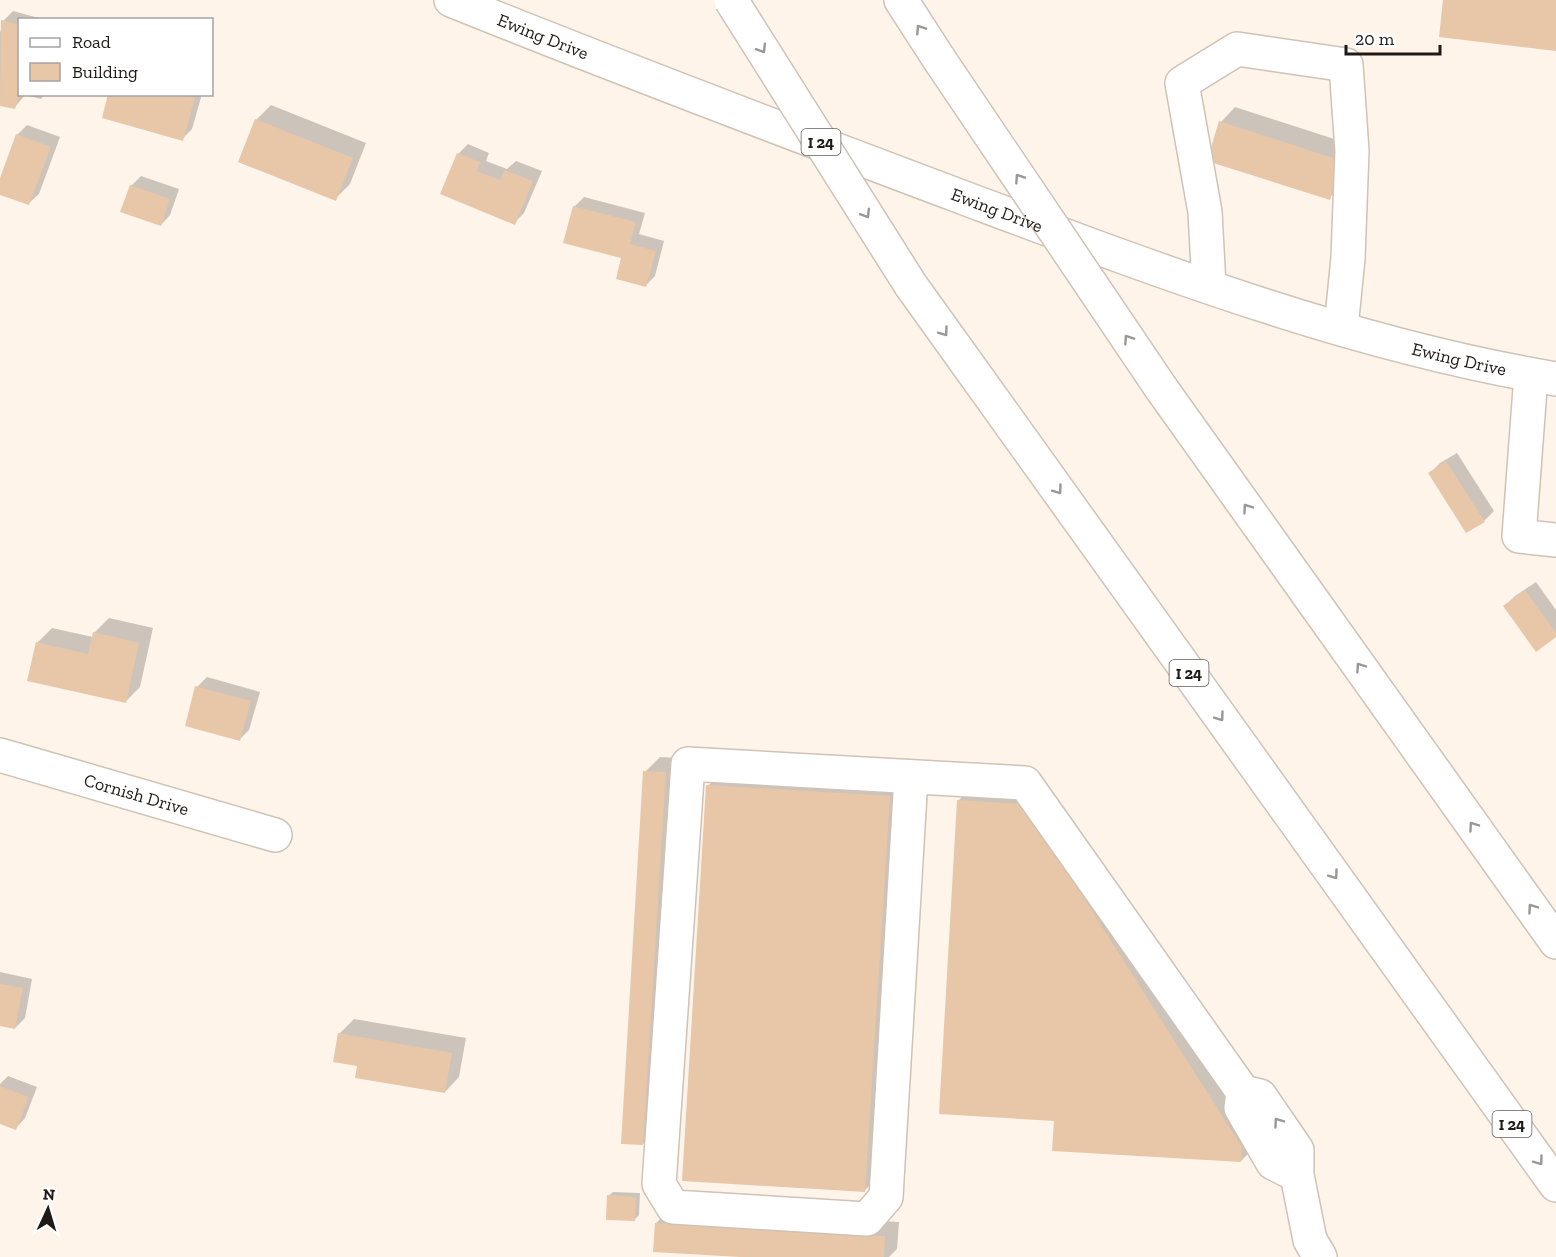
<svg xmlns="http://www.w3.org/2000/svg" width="1556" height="1257" viewBox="0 0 1556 1257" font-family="'Zilla Slab',serif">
<rect width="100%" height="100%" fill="#fff4ea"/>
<!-- shadow -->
<path fill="#0003" d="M13,11L46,20H20V94H45L41,99L25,95L14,108L0,104V33L3,21Z
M110,94H202L192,129L182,139Z
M271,105L366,143L350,184L335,199L256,120Z
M1235,107L1356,146L1344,183L1329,198L1221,122Z
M27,125L60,137L39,194L29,203L0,193V182L17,135Z
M468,144L489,153L486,161L507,169L516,161L542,171L524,213L514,223L458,154Z
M141,176L179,189L170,215L161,225L131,186Z
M584,197L645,213L639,234L664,241L655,276L645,286L623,256L574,207Z
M1457,453L1494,511L1484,521L1430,473L1440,463Z
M1536,582L1556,610V635L1505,606L1515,596Z
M109,618L153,628L140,687L125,702L37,643L52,628L93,637L94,633Z
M207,677L260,692L249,730L239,740L197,687Z
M660,757L680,758L658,1129L643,1144L645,772Z
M727,766L908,777L884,1171L865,1190L708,786Z
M978,781L1043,785L1260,1142L1241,1161L1056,1120L959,800Z
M0,972L32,979L25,1018L15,1028L0,1025Z
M354,1019L466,1038L459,1077L445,1092L359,1065L339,1034Z
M8,1076L37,1087L25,1118L16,1128L0,1122V1084Z
M613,1192L640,1193L639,1215L634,1220L608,1196Z
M671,1208L899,1222L897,1249L889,1257H765L656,1223Z"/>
<!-- building -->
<path fill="#e7c7a8" d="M1443,0H1556V51L1439,37Z
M1,20L20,25V95L15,109L0,106Z
M108,94H182L195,98L183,141L102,118Z
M255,119L353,158L336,201L238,162Z
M1219,121L1342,161L1330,200L1207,161Z
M16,134L51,147L29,205L0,195V178Z
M457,153L480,162L477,171L500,180L505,170L533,181L515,225L440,194Z
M130,185L170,199L161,226L120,212Z
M573,206L636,222L630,244L656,251L646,287L616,279L621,258L563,243Z
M1446,461L1485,522L1466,533L1428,473Z
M1525,590L1556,633V637L1536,652L1503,606Z
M93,632L139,643L126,703L27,681L36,642L88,654Z
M195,686L251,701L240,741L185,726Z
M643,771L666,772L643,1145L621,1144Z
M706,785L890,796L865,1192L682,1181Z
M957,800L1024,804L1242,1147L1241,1162L1052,1151L1054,1121L939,1114Z
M0,984L23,988L15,1029L0,1026Z
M338,1033L452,1053L445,1093L355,1078L357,1066L333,1062Z
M0,1086L29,1097L16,1130L0,1124Z
M607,1195L636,1197L635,1221L606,1220Z
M655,1223L885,1236L884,1257H740L653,1252Z"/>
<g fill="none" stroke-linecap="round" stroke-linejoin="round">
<!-- minor casing -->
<g stroke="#cfc2b6" stroke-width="36">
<g id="minor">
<path id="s1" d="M451,0C622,69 794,134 967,199C1159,271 1353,345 1556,379"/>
<path d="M1209,286L1205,212L1182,83L1237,49L1346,65L1352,151L1348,258L1341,328"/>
<path d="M1531,375L1519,536L1556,540"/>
<path id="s2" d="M0,755L275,835"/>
<path d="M911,777L886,1197L867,1219L673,1207L659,1184L688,764L1025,783L1243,1092"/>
<path d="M1297,1175L1273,1163L1241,1108L1243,1092L1260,1096L1297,1150V1175L1310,1240L1320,1257"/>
</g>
</g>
<!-- highway casing -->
<g stroke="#cfc2b6" stroke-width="36">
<path id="highway" d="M901,0L939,59
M910,284L1556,1185
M1161,388L1556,942"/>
</g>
<!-- minor -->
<use href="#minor" stroke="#fff" stroke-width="33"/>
<!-- highway -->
<use href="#highway" stroke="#fff" stroke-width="33"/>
<!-- highway-bridge casing -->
<g stroke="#cfc2b6" stroke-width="36" stroke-linecap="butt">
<path id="highway-bridge" d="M731,0L910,284
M939,59L1161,388"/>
</g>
<!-- highway-bridge -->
<use href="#highway-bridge" stroke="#fff" stroke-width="33"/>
</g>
<!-- one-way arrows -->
<defs><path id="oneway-chevron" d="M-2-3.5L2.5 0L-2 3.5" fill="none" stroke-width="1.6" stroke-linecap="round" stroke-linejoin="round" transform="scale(1.5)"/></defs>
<g stroke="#9a9896">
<use href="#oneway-chevron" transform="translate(920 29) rotate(-123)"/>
<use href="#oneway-chevron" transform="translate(762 49) rotate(58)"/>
<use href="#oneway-chevron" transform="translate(1019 178) rotate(-124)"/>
<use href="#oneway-chevron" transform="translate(866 214) rotate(58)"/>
<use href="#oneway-chevron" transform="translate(944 332) rotate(54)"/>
<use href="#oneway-chevron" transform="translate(1128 339) rotate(-124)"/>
<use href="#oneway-chevron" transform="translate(1058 490) rotate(54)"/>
<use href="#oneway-chevron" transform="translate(1247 508) rotate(-125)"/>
<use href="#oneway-chevron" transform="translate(1360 667) rotate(-125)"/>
<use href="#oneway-chevron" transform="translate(1220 717) rotate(54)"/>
<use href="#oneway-chevron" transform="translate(1473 826) rotate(-125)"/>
<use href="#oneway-chevron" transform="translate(1334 875) rotate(54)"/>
<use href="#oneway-chevron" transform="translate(1532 908) rotate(-125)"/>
<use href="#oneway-chevron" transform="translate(1278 1122) rotate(-125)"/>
<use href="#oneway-chevron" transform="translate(1539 1161) rotate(54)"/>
</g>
<g text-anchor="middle" stroke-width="4.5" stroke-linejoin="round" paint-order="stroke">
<!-- shield labels -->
<g fill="#fff" stroke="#625f5c" stroke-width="1.5">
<rect x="801.5" y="129" width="39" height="26" rx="4.5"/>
<rect x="1169.5" y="660" width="39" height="26" rx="4.5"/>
<rect x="1492.5" y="1111" width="39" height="26" rx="4.5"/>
</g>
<g font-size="16" font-weight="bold" fill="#1f1a16">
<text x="821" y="148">I 24</text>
<text x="1189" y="679">I 24</text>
<text x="1512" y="1130">I 24</text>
</g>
<!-- street labels -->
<g font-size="18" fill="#1f1a16" stroke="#fff">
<text dy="6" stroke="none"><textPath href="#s1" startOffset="99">Ewing Drive</textPath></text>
<text dy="6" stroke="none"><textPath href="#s1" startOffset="585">Ewing Drive</textPath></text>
<text dy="6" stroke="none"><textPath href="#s1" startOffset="1071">Ewing Drive</textPath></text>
<text dy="6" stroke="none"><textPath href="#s2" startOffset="142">Cornish Drive</textPath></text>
</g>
</g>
<!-- legend -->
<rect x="18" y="18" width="195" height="78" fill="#ffffff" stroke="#a5a3a2" stroke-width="1.5"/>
<rect x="30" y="38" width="30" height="9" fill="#ffffff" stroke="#a5a3a2" stroke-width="1.5"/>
<text x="72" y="48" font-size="18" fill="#1f1a16">Road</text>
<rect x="30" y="63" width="30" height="18" fill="#e7c7a8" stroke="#a5a3a2" stroke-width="1.5"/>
<text x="72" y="78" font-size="18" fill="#1f1a16">Building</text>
<!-- north arrow -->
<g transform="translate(48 1209) rotate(4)" stroke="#ffffff" stroke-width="4.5" paint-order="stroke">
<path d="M0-4.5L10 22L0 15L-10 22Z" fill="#1f1a16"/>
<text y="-9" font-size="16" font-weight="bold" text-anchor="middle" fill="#1f1a16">N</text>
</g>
<!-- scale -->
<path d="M1346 45v9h94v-9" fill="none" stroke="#1f1a16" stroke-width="3"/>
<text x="1355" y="45" font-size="18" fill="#1f1a16" stroke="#ffffff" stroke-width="4.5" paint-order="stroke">20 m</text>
</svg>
